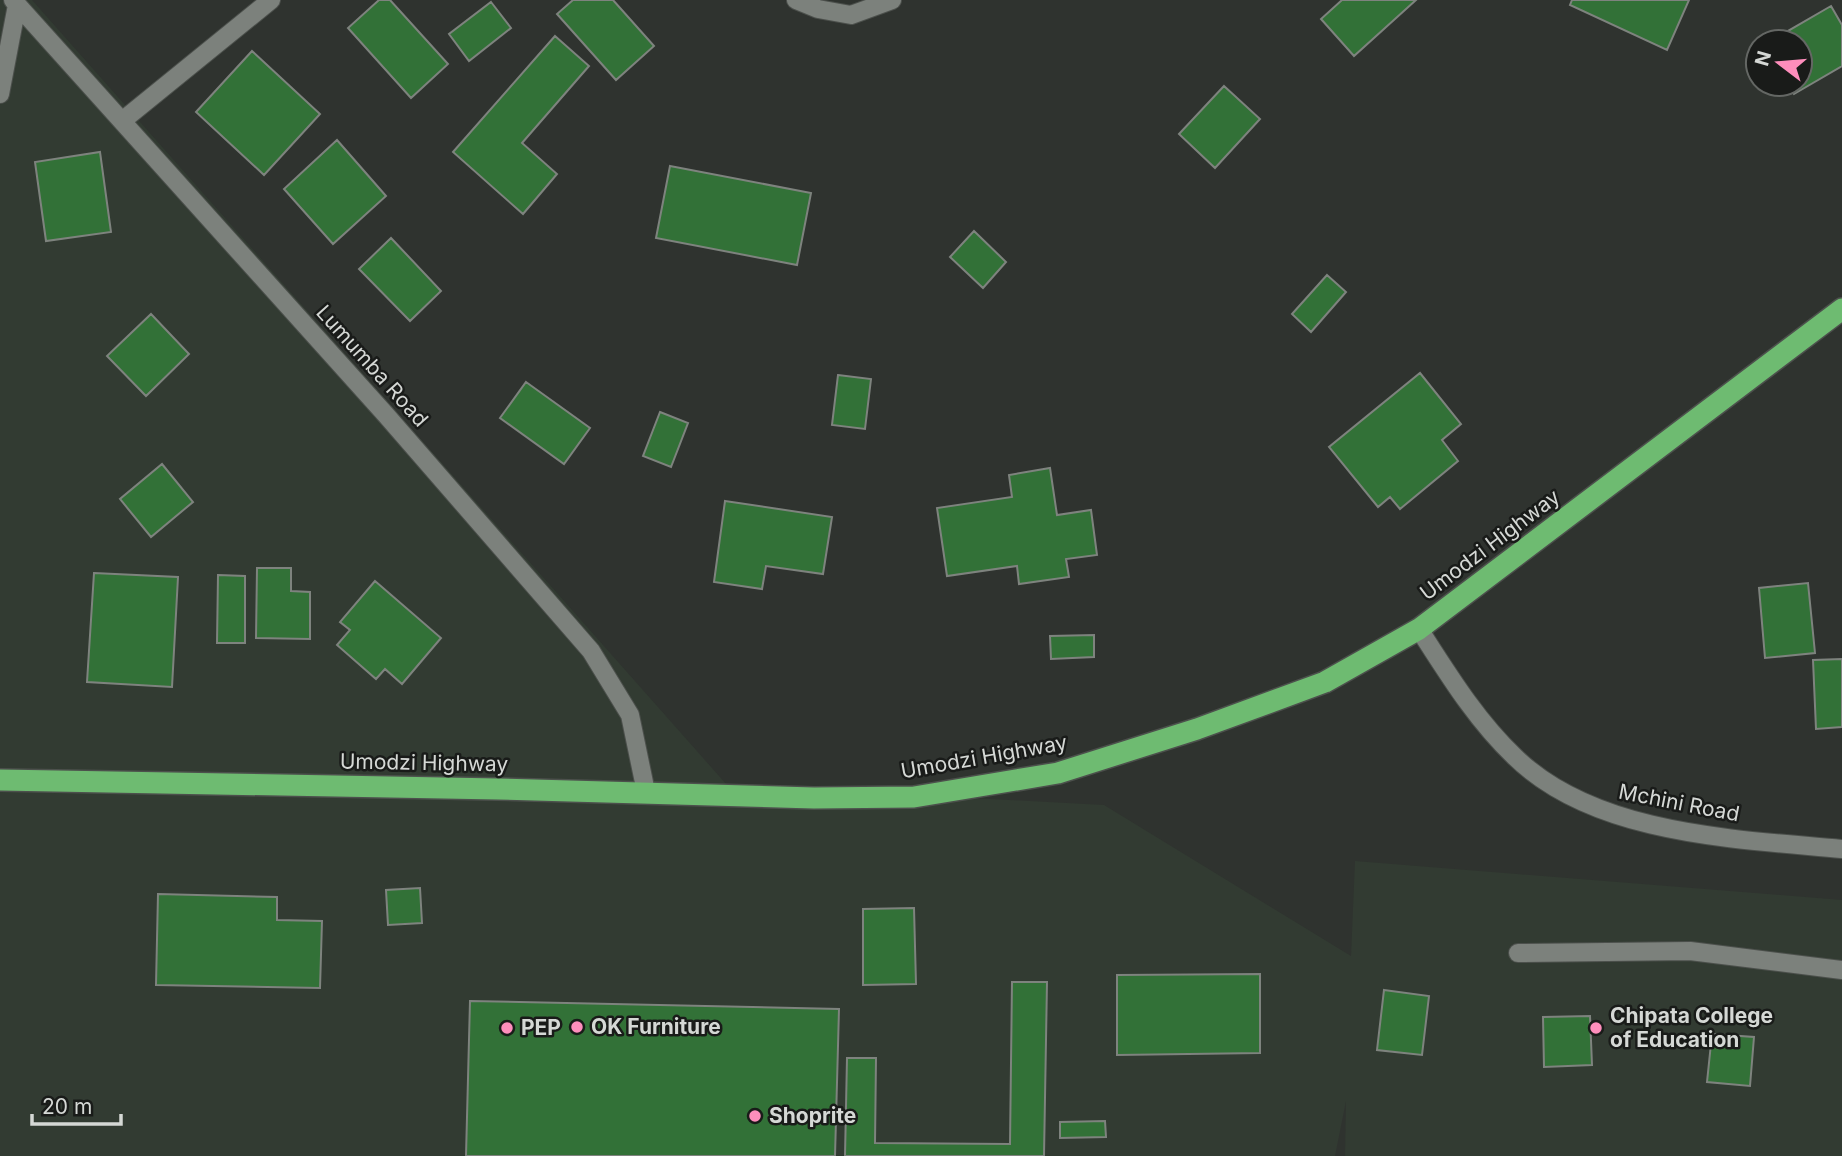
<svg xmlns="http://www.w3.org/2000/svg" width="1842" height="1156" viewBox="0 0 1842 1156" font-family="Inter,sans-serif">
<rect width="100%" height="100%" fill="#2f332f"/>
<!-- built -->
<path fill="#323b32" d="M0,0H32L727,785L1104,805L1351,956L1355,861L1842,900V1156H1345L1346,1101L1335,1156H0Z"/>
<!-- building -->
<path fill="#327137" stroke="#7e837e" stroke-width="2" d="M379,0H390L448,64L411,98L348,28Z
M573,0H613L654,46L616,80L557,14Z
M1342,0H1416L1354,56L1321,19Z
M1572,0H1689L1667,50L1570,5Z
M491,2L511,28L469,61L449,34Z
M1831,6L1842,25V66L1794,94L1788,84H1800V42H1769Z
M555,36L589,66L522,143L557,174L523,214L453,152Z
M252,51L320,114L264,175L196,112Z
M1224,86L1260,119L1215,168L1179,134Z
M337,140L386,196L333,244L284,189Z
M100,152L111,232L46,241L35,162Z
M670,166L811,193L797,265L656,238Z
M974,231L1006,262L983,288L950,257Z
M391,238L441,291L410,321L359,269Z
M1327,275L1346,292L1311,332L1292,314Z
M151,314L189,354L146,396L107,356Z
M1420,373L1461,424L1442,440L1458,461L1400,509L1390,497L1378,507L1329,447Z
M838,375L871,379L865,429L832,425Z
M526,382L590,428L564,464L500,418Z
M660,412L688,423L671,467L643,456Z
M162,464L193,502L151,537L120,499Z
M1050,468L1057,515L1091,510L1097,555L1066,559L1069,577L1019,584L1017,566L947,576L937,508L1012,497L1009,475Z
M725,501L832,517L823,574L766,566L762,589L714,582Z
M257,568H291V591L310,592V639L256,638Z
M94,573L178,577L172,687L87,682Z
M218,575L245,576V643H217Z
M375,581L441,638L402,684L385,669L376,679L337,645L350,630L340,622Z
M1808,583L1815,653L1765,658L1759,588Z
M1094,635V657L1051,659L1050,636Z
M1842,659V727L1816,729L1813,660Z
M420,888L422,923L388,925L386,890Z
M158,894L277,897V920L322,921L320,988L156,985Z
M914,908L916,984L863,985V909Z
M1260,974V1053L1117,1055V975Z
M1012,982H1047L1044,1156H845L847,1058H876L875,1143L1010,1144Z
M1384,990L1429,996L1422,1055L1377,1050Z
M470,1001L839,1009L835,1156H466Z
M1590,1016L1592,1065L1544,1067L1543,1017Z
M1712,1034L1754,1037L1750,1086L1707,1082Z
M1105,1121L1106,1137L1060,1138V1122Z"/>
<g fill="none" stroke-linecap="round" stroke-linejoin="round">
<!-- minor casing -->
<g stroke="#4c504c" stroke-width="20">
<path id="minor" d="M13,0L386,415L591,651L630,715L646,792
M796,0L818,9L851,15L892,0
M0,94L17,5
M122,121L271,0
M1419,629C1448,674 1476,720 1515,757C1595,835 1736,839 1842,849
M1518,953L1690,951L1842,970"/>
</g>
<!-- highway casing -->
<g stroke="#4c504c" stroke-width="24">
<path id="highway" d="M0,780L498,789L814,798L914,797L1058,773L1197,729L1325,682L1419,629L1842,309"/>
</g>
<!-- minor -->
<use href="#minor" stroke="#7c817c" stroke-width="18"/>
<!-- highway -->
<use href="#highway" stroke="#6ebb71" stroke-width="21"/>
</g>
<!-- markers -->
<g fill="#fe8ebc" stroke="#191b19" stroke-width="2.5">
<circle cx="577" cy="1027" r="7"/>
<circle cx="507" cy="1028" r="7"/>
<circle cx="1596" cy="1028" r="7"/>
<circle cx="755" cy="1116" r="7"/>
</g>
<g text-anchor="middle" stroke-width="5" stroke-linejoin="round" paint-order="stroke">
<!-- street labels -->
<g font-size="21" fill="#d5d8d5" stroke="#191b19">
<text transform="translate(372 366) rotate(48)" y="7">Lumumba Road</text>
<text transform="translate(1490 545) rotate(-37)" y="7">Umodzi Highway</text>
<text transform="translate(984 757) rotate(-10)" y="7">Umodzi Highway</text>
<text transform="translate(424 763) rotate(1)" y="7">Umodzi Highway</text>
<text transform="translate(1679 803) rotate(11)" y="7">Mchini Road</text>
</g>
<!-- poi labels -->
<g font-size="21" font-weight="bold" fill="#d5d8d5" stroke="#191b19" text-anchor="start">
<text x="1610" y="1023">Chipata College<tspan x="1610" dy="24">of Education</tspan></text>
<text x="591" y="1034">OK Furniture</text>
<text x="521" y="1035">PEP</text>
<text x="769" y="1123">Shoprite</text>
</g>
</g>
<!-- north arrow -->
<g transform="translate(1779 63) rotate(286)"><circle r="33" fill="#191b19" stroke="#646764" stroke-width="2"/>
<path d="M0-5L12 26L0 18L-12 26Z" fill="#fe8ebc"/>
<text y="-10" font-size="19" font-weight="bold" text-anchor="middle" fill="#d5d8d5">N</text>
</g>
<!-- scale -->
<path d="M32 1114v10h89v-10" fill="none" stroke="#d5d8d5" stroke-width="3.5"/>
<text x="42" y="1114" font-size="21" fill="#d5d8d5" stroke="#191b19" stroke-width="5" paint-order="stroke">20 m</text>
</svg>
